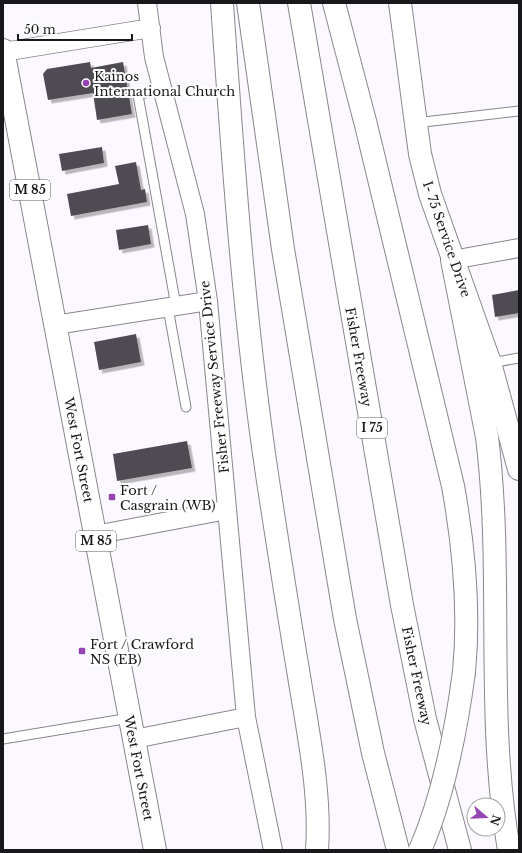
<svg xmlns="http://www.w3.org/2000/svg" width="522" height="853" viewBox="0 0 522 853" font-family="'Libre Baskerville',serif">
<defs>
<filter id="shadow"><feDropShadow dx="3.5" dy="3.5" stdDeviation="0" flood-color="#0004"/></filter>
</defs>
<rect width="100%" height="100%" fill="#fcf8ff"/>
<!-- building -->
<path fill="#504c52" filter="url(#shadow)" d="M90,62L91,68L123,62L132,114L97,120L93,93L48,100L43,74L47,69Z
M102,147L104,163L62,171L59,154Z
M136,162L141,190L145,189L147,202L71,216L67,194L119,184L115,166Z
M148,225L151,244L119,250L116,230Z
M519,290V313L495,317L492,295Z
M136,334L141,362L99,370L94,342Z
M187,441L192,468L117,481L113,454Z"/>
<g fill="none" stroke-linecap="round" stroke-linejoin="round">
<!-- service casing -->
<g stroke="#8a868c" stroke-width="11">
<path id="service" d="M162,88L138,95L176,306
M415,123L519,111
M168,308L186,407
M490,363L519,358
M3,739L130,718"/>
</g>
<!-- minor casing -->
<g stroke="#8a868c" stroke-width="20">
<path id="minor" d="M147,3L154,57L195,214L208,301L246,717L273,850
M3,52L151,28
M452,260L519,248
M55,325L208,301
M95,535L227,510
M134,739L246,717"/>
</g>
<!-- secondary casing -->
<g stroke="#8a868c" stroke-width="24">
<path id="secondary" d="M400,3L420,154L430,194L490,363L519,469"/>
</g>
<!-- primary casing -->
<g stroke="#8a868c" stroke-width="24">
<path id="primary" d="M3,50L155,850"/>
</g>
<!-- motorway casing -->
<g stroke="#8a868c" stroke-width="24">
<path id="motorway" d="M222,3C233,163 244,322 268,481C278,546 288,611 299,676C308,733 321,792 317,850
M248,3L283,249L345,619L373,753L398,850
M299,3L402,605L425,719L460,850
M334,3L366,125L453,486C464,547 470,610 464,672
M452,260L487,437C504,574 485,714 509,850"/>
</g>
<!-- service -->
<use href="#service" stroke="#fff" stroke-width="9"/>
<!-- minor -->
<use href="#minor" stroke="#fff" stroke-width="18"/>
<!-- secondary -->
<use href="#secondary" stroke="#fff" stroke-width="22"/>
<!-- primary -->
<use href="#primary" stroke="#fff" stroke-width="22"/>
<!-- motorway -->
<use href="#motorway" stroke="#fff" stroke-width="22"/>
<!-- motorway-bridge casing -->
<g stroke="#8a868c" stroke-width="24" stroke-linecap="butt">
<path id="motorway-bridge" d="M420,850C444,795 456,732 464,672"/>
</g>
<!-- motorway-bridge -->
<use href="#motorway-bridge" stroke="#fff" stroke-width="22"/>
</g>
<!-- markers -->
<g fill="#9545b4" stroke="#fff" stroke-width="1.5">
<circle cx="86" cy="83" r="4"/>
<rect x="108" y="493" width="8" height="8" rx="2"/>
<rect x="78" y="647" width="8" height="8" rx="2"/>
</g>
<g text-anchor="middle" stroke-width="4" stroke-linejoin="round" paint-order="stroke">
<!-- shield labels -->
<g fill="#fff" stroke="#5d5d5e" stroke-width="1">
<rect x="10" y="180" width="40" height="20" rx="3"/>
<rect x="357" y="418" width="30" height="20" rx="3"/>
<rect x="76" y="531" width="40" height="20" rx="3"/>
</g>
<g font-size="12" font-weight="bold" fill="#181719">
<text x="30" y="194">M 85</text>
<text x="372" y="432">I 75</text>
<text x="96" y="545">M 85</text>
</g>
<!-- poi labels -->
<g font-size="13" fill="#181719" stroke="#fff" text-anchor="start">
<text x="94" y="81">Kainos<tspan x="94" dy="15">International Church</tspan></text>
<text x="120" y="495">Fort /<tspan x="120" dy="15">Casgrain (WB)</tspan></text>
<text x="90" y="649">Fort / Crawford<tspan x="90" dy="15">NS (EB)</tspan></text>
</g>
<!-- street labels -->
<g font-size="13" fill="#181719" stroke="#fff">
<text transform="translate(447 239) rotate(71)" y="5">I- 75 Service Drive</text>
<text transform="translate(359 357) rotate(80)" y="5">Fisher Freeway</text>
<text transform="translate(214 377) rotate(-96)" y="5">Fisher Freeway Service Drive</text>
<text transform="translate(79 450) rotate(79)" y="5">West Fort Street</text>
<text transform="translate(417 676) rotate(78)" y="5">Fisher Freeway</text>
<text transform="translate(139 768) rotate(79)" y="5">West Fort Street</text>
</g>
</g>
<!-- border -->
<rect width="522" height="853" fill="none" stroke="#181719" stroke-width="8"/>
<!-- north arrow -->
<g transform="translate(486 817) rotate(109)"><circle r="19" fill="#ffffff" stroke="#a3a2a3"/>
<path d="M0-3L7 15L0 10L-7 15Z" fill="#9545b4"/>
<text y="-6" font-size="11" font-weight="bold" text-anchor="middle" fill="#181719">N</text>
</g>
<!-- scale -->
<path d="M18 34v6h114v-6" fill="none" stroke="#181719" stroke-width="2"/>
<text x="24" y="34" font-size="12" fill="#181719" stroke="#ffffff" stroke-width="3" paint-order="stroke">50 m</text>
</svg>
